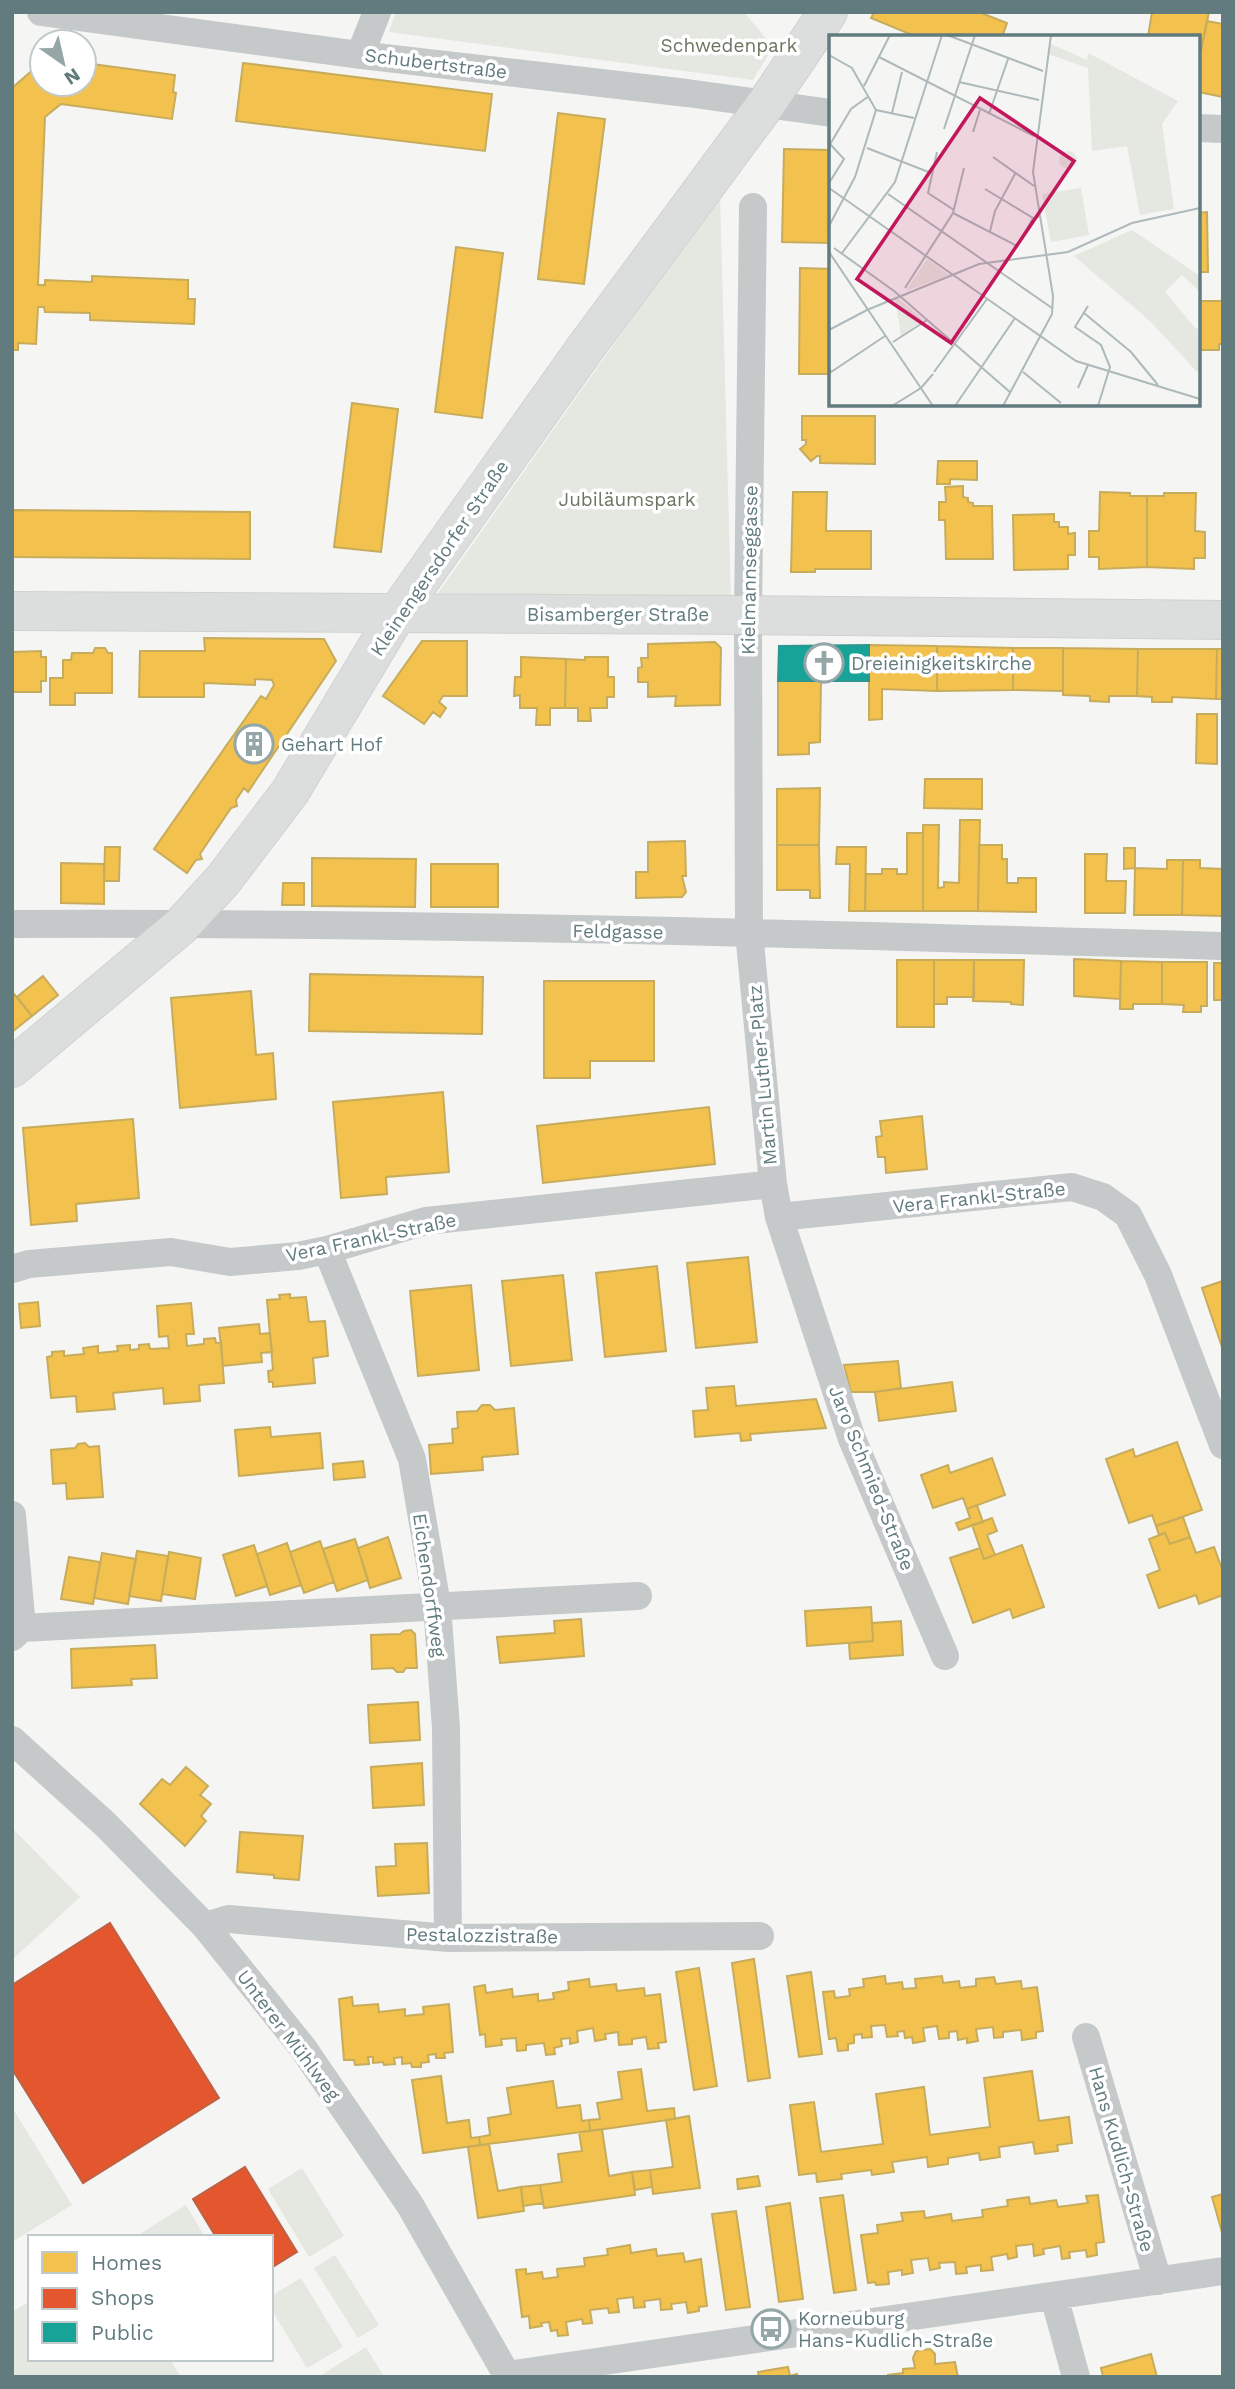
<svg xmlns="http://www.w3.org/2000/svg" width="1235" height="2389" viewBox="0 0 1235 2389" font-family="'Work Sans',sans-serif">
<rect width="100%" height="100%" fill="#f5f5f4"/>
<!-- green -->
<path fill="#e5e7e1" d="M396,12H744L773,47L753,80L389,32Z
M720,194L731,602L436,596Z
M12,1828L80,1897L12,1960Z
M12,2107L72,2205L12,2242Z
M302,2168L344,2236L309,2257L268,2189Z
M186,2205L205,2237H135Z
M335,2255L379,2325L358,2338L314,2268Z
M301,2278L343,2347L307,2368L271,2309V2296Z
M30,2301V2359H170L181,2377H12V2312Z
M366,2347L384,2377H318Z"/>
<!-- homes -->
<path fill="#f2c14e" stroke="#c7ac5c" stroke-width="2" d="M874,12H979L1007,23L1002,37H917L871,18Z
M1152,12H1209L1200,56L1198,37H1148Z
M1207,21L1223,24V97L1198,92V64Z
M42,62V84H84V63L175,75L173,92L176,93L172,119L61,104L45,117L38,285H45V280L92,282V276L188,280V299H195L194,324L90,320V313L45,312L44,307H38L36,344L18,343V350H12V88Z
M243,63L492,94L485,151L236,121Z
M558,113L605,119L584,284L538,279Z
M784,149L831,150V243L782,242Z
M1207,212L1208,272H1198V213Z
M456,247L503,253L482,418L435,412Z
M800,268L831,269V374H799Z
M1198,301H1223V344H1219V350H1198Z
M352,403L398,409L381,552L334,547Z
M802,416H875V464L820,463V456H817L811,461L800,449L806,444V440H802Z
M938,461H977V480L950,479V484H937Z
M963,486V497L968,498V502L973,503V506H992L993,559H946L945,520H939V502H946L945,487Z
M793,492H827L826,531H871V569H815V572H791Z
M1100,492L1130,493V496H1147V567L1099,569V557H1089V531H1099Z
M1164,493H1196L1195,531L1205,532V558H1194V569L1147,567V496H1164Z
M12,510L250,512V559L12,557Z
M1054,514V522H1059V527H1068V534L1075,533V555H1068V569L1014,570L1013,515Z
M204,638L324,639L336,661L248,792L244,788L236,800L237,806L231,808L200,854L202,859L196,860L187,873L154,849L261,696L266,699L274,685L272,680L255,679V685L204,683V697H139L140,651H205Z
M422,641H467V696H443L439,702L446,708L440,717L433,712L424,724L383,696Z
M715,642L721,648L720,705L675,706L676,696L648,697V682H638V668L642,667L641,658H648V644Z
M869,645L937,646V691L882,689V719L869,720Z
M937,646L1013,648V690L937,691Z
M95,648H105L108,653H112V693H75V705H50V678H63V660H71L72,653H93Z
M1013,648H1063V691L1013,690Z
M1063,648L1138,649L1137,696H1109V702L1090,701V696L1063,695Z
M1138,649H1217L1216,699L1172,697V702H1152V697L1137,696Z
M1217,649H1223V699H1216Z
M41,651V657H46V681H41V692H12V652Z
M521,657L566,659L565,708H550V725H536L537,708H520V695L514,696L515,677H521Z
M585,657H608V677H614V697H607V708H590L591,721H578V708H565L566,659L585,660Z
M778,681H821L820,742L809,743V754L778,755Z
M1197,714H1217V764L1196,763Z
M925,779H982V809L924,808Z
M820,788L819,845H777V789Z
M960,820H980L978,911H923V825H939L938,888L944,887V882L959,883Z
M907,833H923V911H865L866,874H882V869H897V874H907Z
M685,841L686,876H682L686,892L682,897L636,898V872H648V842Z
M777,845H819L820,898H810V890H777Z
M979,845H1002V859H1007V883H1018V878H1036V912L978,911Z
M105,847H120L119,881H104Z
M837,847H866L865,911H849L850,864H836Z
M1124,848H1135V868L1124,869Z
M1085,854H1107L1106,881H1126L1125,913H1085Z
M312,858L416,859L415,907L312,906Z
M1167,860H1183L1182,915H1134L1135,868L1167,869Z
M1183,860H1200V868L1223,869V916L1182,915Z
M61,863L104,864V904L61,903Z
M431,864H498V907H431Z
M283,883H304V905H282Z
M1074,959L1121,961L1120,999L1074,996Z
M897,960H934V1027H897Z
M934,960H974V997H947V1004H934Z
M974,960H1024L1023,1005L1011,1004V1002L973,1001Z
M1121,961L1162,962V1004H1133V1009H1120Z
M1162,962H1207V1006H1201V1012H1183L1184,1005L1162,1004Z
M1214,963H1223V1000H1214Z
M310,974L483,977L482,1034L309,1031Z
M43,976L58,995L32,1016L17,997Z
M544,981H654V1061H590V1078H544Z
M251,991L256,1055L273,1053L276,1099L180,1108L171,998Z
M14,994L32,1016L12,1032V996Z
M443,1092L449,1172L386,1177L387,1194L341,1198L333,1102Z
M709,1107L715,1164L543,1183L537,1126Z
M922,1116L927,1169L886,1173L885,1157H878L876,1137L882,1136L880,1121Z
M133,1119L139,1198L76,1204L77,1221L31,1225L23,1128Z
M748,1257L757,1342L696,1348L687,1263Z
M657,1266L666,1351L605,1357L596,1273Z
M563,1275L572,1360L511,1366L502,1281Z
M1223,1281V1350L1202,1288Z
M471,1285L479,1370L418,1376L410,1291Z
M290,1294V1298L306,1297L309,1322L325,1321L328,1356L313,1358L315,1383L273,1387V1382H269L268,1371L273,1370L267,1300L280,1299L279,1295Z
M38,1302L40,1326L21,1328L19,1304Z
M191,1303L194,1334H186L187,1346L204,1344V1339L215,1338L216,1343L221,1342L224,1383L199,1385L200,1401L164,1404L163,1388L113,1393L115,1409L77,1412L76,1396L51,1398L47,1357L52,1356V1352L64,1351V1356L84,1354L83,1348L98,1346V1353L118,1351L117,1346L130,1345V1350L139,1349V1345L149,1344L150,1349L169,1348L168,1336L159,1337L157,1306Z
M259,1324L260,1334L270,1333L272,1352L261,1353L262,1362L223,1366L219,1328Z
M898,1361L901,1388L875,1392H851L844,1365Z
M952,1382L956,1411L879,1421L875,1392Z
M734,1386L736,1406L816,1399L826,1428L750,1434L751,1440L741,1441L740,1433L695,1437L693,1411L708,1410L706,1388Z
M482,1405H490L495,1410L514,1408L518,1454L482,1457L483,1470L431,1474L429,1445L453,1443L452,1429L458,1428L457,1412L477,1411Z
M270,1427L271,1437L320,1433L323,1468L239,1476L235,1430Z
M1177,1442L1202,1510L1156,1526L1152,1515L1129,1523L1106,1459L1133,1449L1135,1457Z
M85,1443L89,1447L99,1446L103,1497L67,1499L66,1483L53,1484L51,1450L75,1448L78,1444Z
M992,1458L1005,1495L967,1509L963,1498L933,1508L921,1475L948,1465L950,1473Z
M363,1461L365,1477L334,1480L333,1464Z
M977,1505L983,1522L959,1530L956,1523L970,1518L967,1509Z
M1183,1517L1190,1537L1170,1544L1165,1533L1159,1535L1156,1526Z
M992,1518L997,1531L987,1535L995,1555L984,1559L972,1525Z
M1165,1533L1170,1544L1190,1537L1196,1553L1214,1547L1223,1572V1595L1199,1604L1196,1595L1159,1608L1147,1575L1160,1570L1149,1539Z
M388,1537L401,1578L370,1588L358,1548Z
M355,1539L368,1580L337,1591L323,1549Z
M320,1541L334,1582L304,1593L290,1552Z
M287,1543L301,1585L270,1595L257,1554Z
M254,1545L267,1586L236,1596L223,1555Z
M1022,1545L1044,1607L1013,1618L1010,1609L973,1623L950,1558L980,1548L984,1559Z
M137,1551L168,1556L161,1601L129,1596Z
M169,1552L201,1558L195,1599L162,1594Z
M102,1553L136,1559L128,1604L94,1598Z
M69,1557L100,1562L93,1604L61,1599Z
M871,1607L873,1641L807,1646L805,1611Z
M581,1619L584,1656L500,1663L497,1637L555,1633L554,1621Z
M901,1621L903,1655L850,1659L849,1643L873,1641L872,1623Z
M411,1630L415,1634L417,1668H406L403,1672H397L393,1668L372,1669L371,1635L400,1634L404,1631Z
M155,1645L157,1678L131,1679L132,1685L72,1688L71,1649Z
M418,1702L420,1740L370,1743L368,1705Z
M422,1763L424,1805L373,1808L371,1767Z
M186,1767L208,1786L200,1795L211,1804L201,1816L206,1821L185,1846L140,1804L162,1779L170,1785Z
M240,1832L303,1836L299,1880L274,1878V1875L237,1872Z
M427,1843L429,1893L378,1896L376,1867L396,1866L395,1844Z
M754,1959L770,2078L748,2081L732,1963Z
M699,1968L717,2086L694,2090L676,1972Z
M811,1972L822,2054L799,2057L787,1976Z
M885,1976L886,1984L902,1982L903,1989L916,1988L915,1979L942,1976L943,1983L959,1981L960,1988L976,1986V1979L994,1977L996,1984L1021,1981L1022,1989L1037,1987L1043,2031L1036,2032V2038L1022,2040L1021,2030L1003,2032V2037L994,2038L993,2027L976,2029L978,2041L967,2043V2038L958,2040L957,2031L949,2032V2038L939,2039L937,2026L923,2028L925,2041L913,2043L912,2037L905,2038L904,2031L897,2032L898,2036L887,2037L885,2025L871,2026L872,2037L862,2038V2034L854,2035V2043L848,2044V2050L838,2051L836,2038L829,2039L823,1992L834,1991L835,1998L850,1996L849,1989L864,1987L863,1979Z
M589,1979L590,1987L616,1984L617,1991L644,1988L645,1996L660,1994L666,2042L658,2043L659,2048L648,2049L646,2037L632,2039V2044L619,2045L618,2032L605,2034L606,2039L595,2041L593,2028L577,2031L578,2042L570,2044V2038L561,2039L562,2046L554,2048L555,2054L546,2055L544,2043L526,2045V2050L517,2051L516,2038L501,2039L502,2045L486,2047L485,2034L480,2035L474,1987L485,1985L486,1993L512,1989L513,1997L538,1994V2001L554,1999L553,1993L569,1990L568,1982Z
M352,1997L353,2006L378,2004L379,2012L405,2009V2016L424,2014L423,2007L449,2004L453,2052L444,2053L445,2058H436V2054L428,2055L429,2062L421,2063V2067H412L411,2063L402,2064V2057L394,2058L395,2064L384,2065L383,2062L373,2063V2057H368L369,2064L355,2065L354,2060H344L339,1999Z
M641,2069L647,2111L674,2108L675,2119L590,2131L589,2120L600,2119L597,2103L622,2099L618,2072Z
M1032,2071L1039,2121L1069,2117L1072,2143L1057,2145L1058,2151L1035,2154L1033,2142L999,2147L1000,2157L980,2160L979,2153L948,2158V2164L928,2167L927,2157L892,2162L894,2172L872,2175L871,2170L841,2174L842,2179L817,2182L816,2173L799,2175L790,2105L814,2102L821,2152L883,2144L876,2094L924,2087L930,2135L990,2127L984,2078Z
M441,2076L447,2123L469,2120L471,2138L479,2137L480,2145L423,2153L412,2080Z
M553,2081L557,2108L580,2105L582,2121L589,2120L590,2131L480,2145L479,2137L490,2135L488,2118L511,2114L507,2088Z
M689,2116L700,2188L653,2194L650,2170L673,2167L666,2120Z
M602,2129L609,2176L632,2172L635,2195L544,2208L540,2185L562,2182L558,2154L582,2151L579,2132Z
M489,2144L498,2191L521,2187L524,2211L478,2218L468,2147Z
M650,2170L652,2187L635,2190L632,2172Z
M758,2176L760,2186L738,2189L737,2179Z
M540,2185L543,2203L523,2206L521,2187Z
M1223,2194V2236L1212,2197Z
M843,2195L856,2290L834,2293L820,2198Z
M1098,2195L1104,2242L1096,2243L1097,2255L1087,2257L1086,2250L1069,2252L1070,2258L1062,2259L1060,2246L1043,2249L1044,2254L1034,2256L1033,2244L1016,2246L1017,2257L1008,2259L1007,2254L991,2257L993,2270L981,2271V2265L966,2267L967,2273L956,2274L955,2262L939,2263L940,2268L930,2270L928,2258L911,2260L913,2273L902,2275V2270L888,2272L889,2284L876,2285L875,2282L868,2283L861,2235L878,2233L877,2225L903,2221L901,2213L924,2211L925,2218L951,2214L952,2221L983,2217L982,2210L1008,2206L1007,2200L1029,2197L1030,2204L1056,2200L1058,2207L1088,2203L1086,2196Z
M790,2203L803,2299L779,2302L766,2207Z
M736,2211L750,2307L726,2310L712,2214Z
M630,2245L631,2253L656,2249L657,2256L683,2253L685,2262L701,2259L707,2306L699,2307V2311L688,2313L686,2302L671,2304L672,2309L661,2310L660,2299L644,2301L645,2307L634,2308L633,2297L617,2299L619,2312L609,2313L608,2308L590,2310L592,2323L583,2324L582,2319L566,2322L568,2335L558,2336L557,2330L551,2331L549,2322L541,2323L542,2326L530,2328L529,2316L522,2317L516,2270L526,2269V2274L542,2272L543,2279L558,2277L557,2269L585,2266L584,2258L608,2255L607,2249Z
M930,2349L935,2354V2364L955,2362L958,2377H888V2375L903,2373V2369L915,2368L913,2358L916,2351Z
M1151,2354L1157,2377H1103L1101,2368Z
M788,2367L790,2376L797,2374L798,2377H759L758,2372Z"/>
<!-- shops -->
<path fill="#e4572e" stroke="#bd6246" stroke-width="2" d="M110,1923L219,2098L83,2183L12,2069V1985Z
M245,2167L297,2252L271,2268V2237H216L193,2199Z"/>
<!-- public -->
<path fill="#17a398" stroke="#2e9790" stroke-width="2" d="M869,645V681H778L779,646Z"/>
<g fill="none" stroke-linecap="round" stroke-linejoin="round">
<!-- secondary casing -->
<g stroke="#d0d2d1" stroke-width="40">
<path id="secondary" d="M12,611L748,615L1223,620
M12,1068L182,925L223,880L290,792L398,612L431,565L586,347L766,104L828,12"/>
</g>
<!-- street -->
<path stroke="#c6c9c9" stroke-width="28" d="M41,12L360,55L687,93L831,113
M360,55L377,12
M1198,128L1223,129
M753,207L748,615L749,932L773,1184L779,1217L852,1439L945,1656
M12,924C416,922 819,934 1223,946
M779,1217L1072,1187L1103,1197L1128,1215L1158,1275L1223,1445
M327,1250L412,1459L437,1605L446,1728L448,1938
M12,1269L29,1264L171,1252L230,1262L298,1256L327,1250L426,1221L773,1184
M12,1515L22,1628L12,1637
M22,1628L638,1596
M12,1740L105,1824L205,1926L303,2048L410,2205L508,2377
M205,1926L229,1919L448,1938L760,1936
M1086,2037L1158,2281
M1054,2296L1076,2377
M508,2375L1223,2271"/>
<!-- secondary -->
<use href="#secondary" stroke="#dcdede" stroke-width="38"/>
</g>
<!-- icons -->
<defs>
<g id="church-ring" transform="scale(2.0125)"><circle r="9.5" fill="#fff" stroke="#95a6a7" stroke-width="1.5"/><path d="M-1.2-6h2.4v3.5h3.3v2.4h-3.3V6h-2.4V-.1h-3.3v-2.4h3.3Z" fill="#95a6a7"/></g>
<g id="building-ring" transform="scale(2.0125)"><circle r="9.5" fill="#fff" stroke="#95a6a7" stroke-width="1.5"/><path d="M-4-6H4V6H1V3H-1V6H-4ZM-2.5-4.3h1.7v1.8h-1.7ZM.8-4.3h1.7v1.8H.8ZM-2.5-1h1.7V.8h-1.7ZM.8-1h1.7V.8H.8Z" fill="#95a6a7"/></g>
<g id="bus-ring" transform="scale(2.0125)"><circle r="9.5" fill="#fff" stroke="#95a6a7" stroke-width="1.5"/><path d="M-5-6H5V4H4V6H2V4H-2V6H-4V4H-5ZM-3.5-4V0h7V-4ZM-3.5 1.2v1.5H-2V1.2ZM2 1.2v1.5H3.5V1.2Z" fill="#95a6a7"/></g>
</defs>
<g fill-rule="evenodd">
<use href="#church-ring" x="824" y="663"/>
<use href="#building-ring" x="254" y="744"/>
<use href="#bus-ring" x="771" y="2329"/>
</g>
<g text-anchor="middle" stroke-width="7" stroke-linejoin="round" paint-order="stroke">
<!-- park labels -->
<g font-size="19" fill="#6c7661" stroke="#fff">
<text x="729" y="52">Schwedenpark</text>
<text x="627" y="506">Jubiläumspark</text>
</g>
<!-- street labels -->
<g font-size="19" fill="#627b7e" stroke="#fff">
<text transform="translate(436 63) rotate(7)" y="7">Schubertstraße</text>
<text transform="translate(439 558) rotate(-56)" y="7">Kleinengersdorfer Straße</text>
<text transform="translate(749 570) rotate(-89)" y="7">Kielmannseggasse</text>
<text x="618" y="621">Bisamberger Straße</text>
<text transform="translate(618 931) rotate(1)" y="7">Feldgasse</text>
<text transform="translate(762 1075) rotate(-95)" y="7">Martin Luther-Platz</text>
<text transform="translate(979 1197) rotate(-6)" y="7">Vera Frankl-Straße</text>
<text transform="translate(371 1237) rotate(-12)" y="7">Vera Frankl-Straße</text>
<text transform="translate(872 1478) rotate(68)" y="7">Jaro Schmied-Straße</text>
<text transform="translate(430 1585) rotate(82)" y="7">Eichendorffweg</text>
<text transform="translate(482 1935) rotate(1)" y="7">Pestalozzistraße</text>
<text transform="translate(289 2035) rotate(53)" y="7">Unterer Mühlweg</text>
<text transform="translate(1122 2159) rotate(74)" y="7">Hans Kudlich-Straße</text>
</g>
<!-- poi labels -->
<g font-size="19" fill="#627b7e" stroke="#fff" text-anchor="start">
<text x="851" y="670">Dreieinigkeitskirche</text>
<text x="281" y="751">Gehart Hof</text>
<text x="798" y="2325">Korneuburg<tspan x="798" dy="22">Hans-Kudlich-Straße</tspan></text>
</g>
</g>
<!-- overview -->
<g transform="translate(829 35)">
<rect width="371" height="371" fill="#f5f5f4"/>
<path d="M222,9L258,25L259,18L349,66L333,89L345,174L311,180L298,111L263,116L259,33L219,19ZM230 125a9 9 0 1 1 18 0a9 9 0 1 1-18 0ZM252,153L260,200L222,207L213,159ZM303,195L371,241V257L353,240L336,257L367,294L371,292V340L321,286L245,221ZM98,224L120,240L77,256ZM69,263L94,285L72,301L66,264Z" fill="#e5e7e1"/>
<path fill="none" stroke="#adb9ba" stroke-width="2" d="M118,0L214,36M0,20L23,33L47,75L26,142L0,191M50,22L205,101M130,47L210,65M35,51L61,0M47,75L85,83M63,78L73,37M160,79L179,24M115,94L146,0M144,97L151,75M0,111L22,74L40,61M38,113L102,138M108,117L99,158L125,175M164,122L205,151M0,148L15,124L1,109M0,153L247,326L371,364M156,154L204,183M59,159L223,273M124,178L188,211L204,183L212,181M161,196L166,176L187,137M5,213L65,256L182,358M0,217L104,371M13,218L66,147L113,0M76,253L124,178L135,133M259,271L246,292L272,310L281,332L269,371M38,275L150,229L239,217L303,188L371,173M255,278L302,317L329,350M0,295L38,275M64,307L98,285M0,333L2,337L56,301M105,337L158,264M194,337L232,368M249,353L259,330M63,371L92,353L104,339M126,371L186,283M174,371L223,279L224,261L204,137L222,0"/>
<path fill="#c2185b" fill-opacity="0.15" stroke="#c2185b" stroke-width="3.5" d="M151,63L245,126L122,308L28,244Z"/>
<rect width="371" height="371" fill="none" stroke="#627b7e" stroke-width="3.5"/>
</g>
<!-- border -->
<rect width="1235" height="2389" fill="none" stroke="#627b7e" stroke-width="28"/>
<!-- legend -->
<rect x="28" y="2235" width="245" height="126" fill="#ffffff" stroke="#c0cacb" stroke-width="2"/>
<rect x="42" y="2252" width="35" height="21" fill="#f2c14e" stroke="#c0cacb" stroke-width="2"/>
<text x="91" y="2270" font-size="21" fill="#627b7e">Homes</text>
<rect x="42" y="2288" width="35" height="21" fill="#e4572e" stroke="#c0cacb" stroke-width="2"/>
<text x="91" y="2305" font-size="21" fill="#627b7e">Shops</text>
<rect x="42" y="2322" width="35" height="21" fill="#17a398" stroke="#c0cacb" stroke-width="2"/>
<text x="91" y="2340" font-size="21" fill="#627b7e">Public</text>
<!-- north arrow -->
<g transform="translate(63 63) rotate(146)"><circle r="33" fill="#ffffff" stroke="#c0cacb" stroke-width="2"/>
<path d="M0-5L12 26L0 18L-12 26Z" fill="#95a6a7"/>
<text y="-10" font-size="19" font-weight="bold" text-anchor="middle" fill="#627b7e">N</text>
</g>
</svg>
